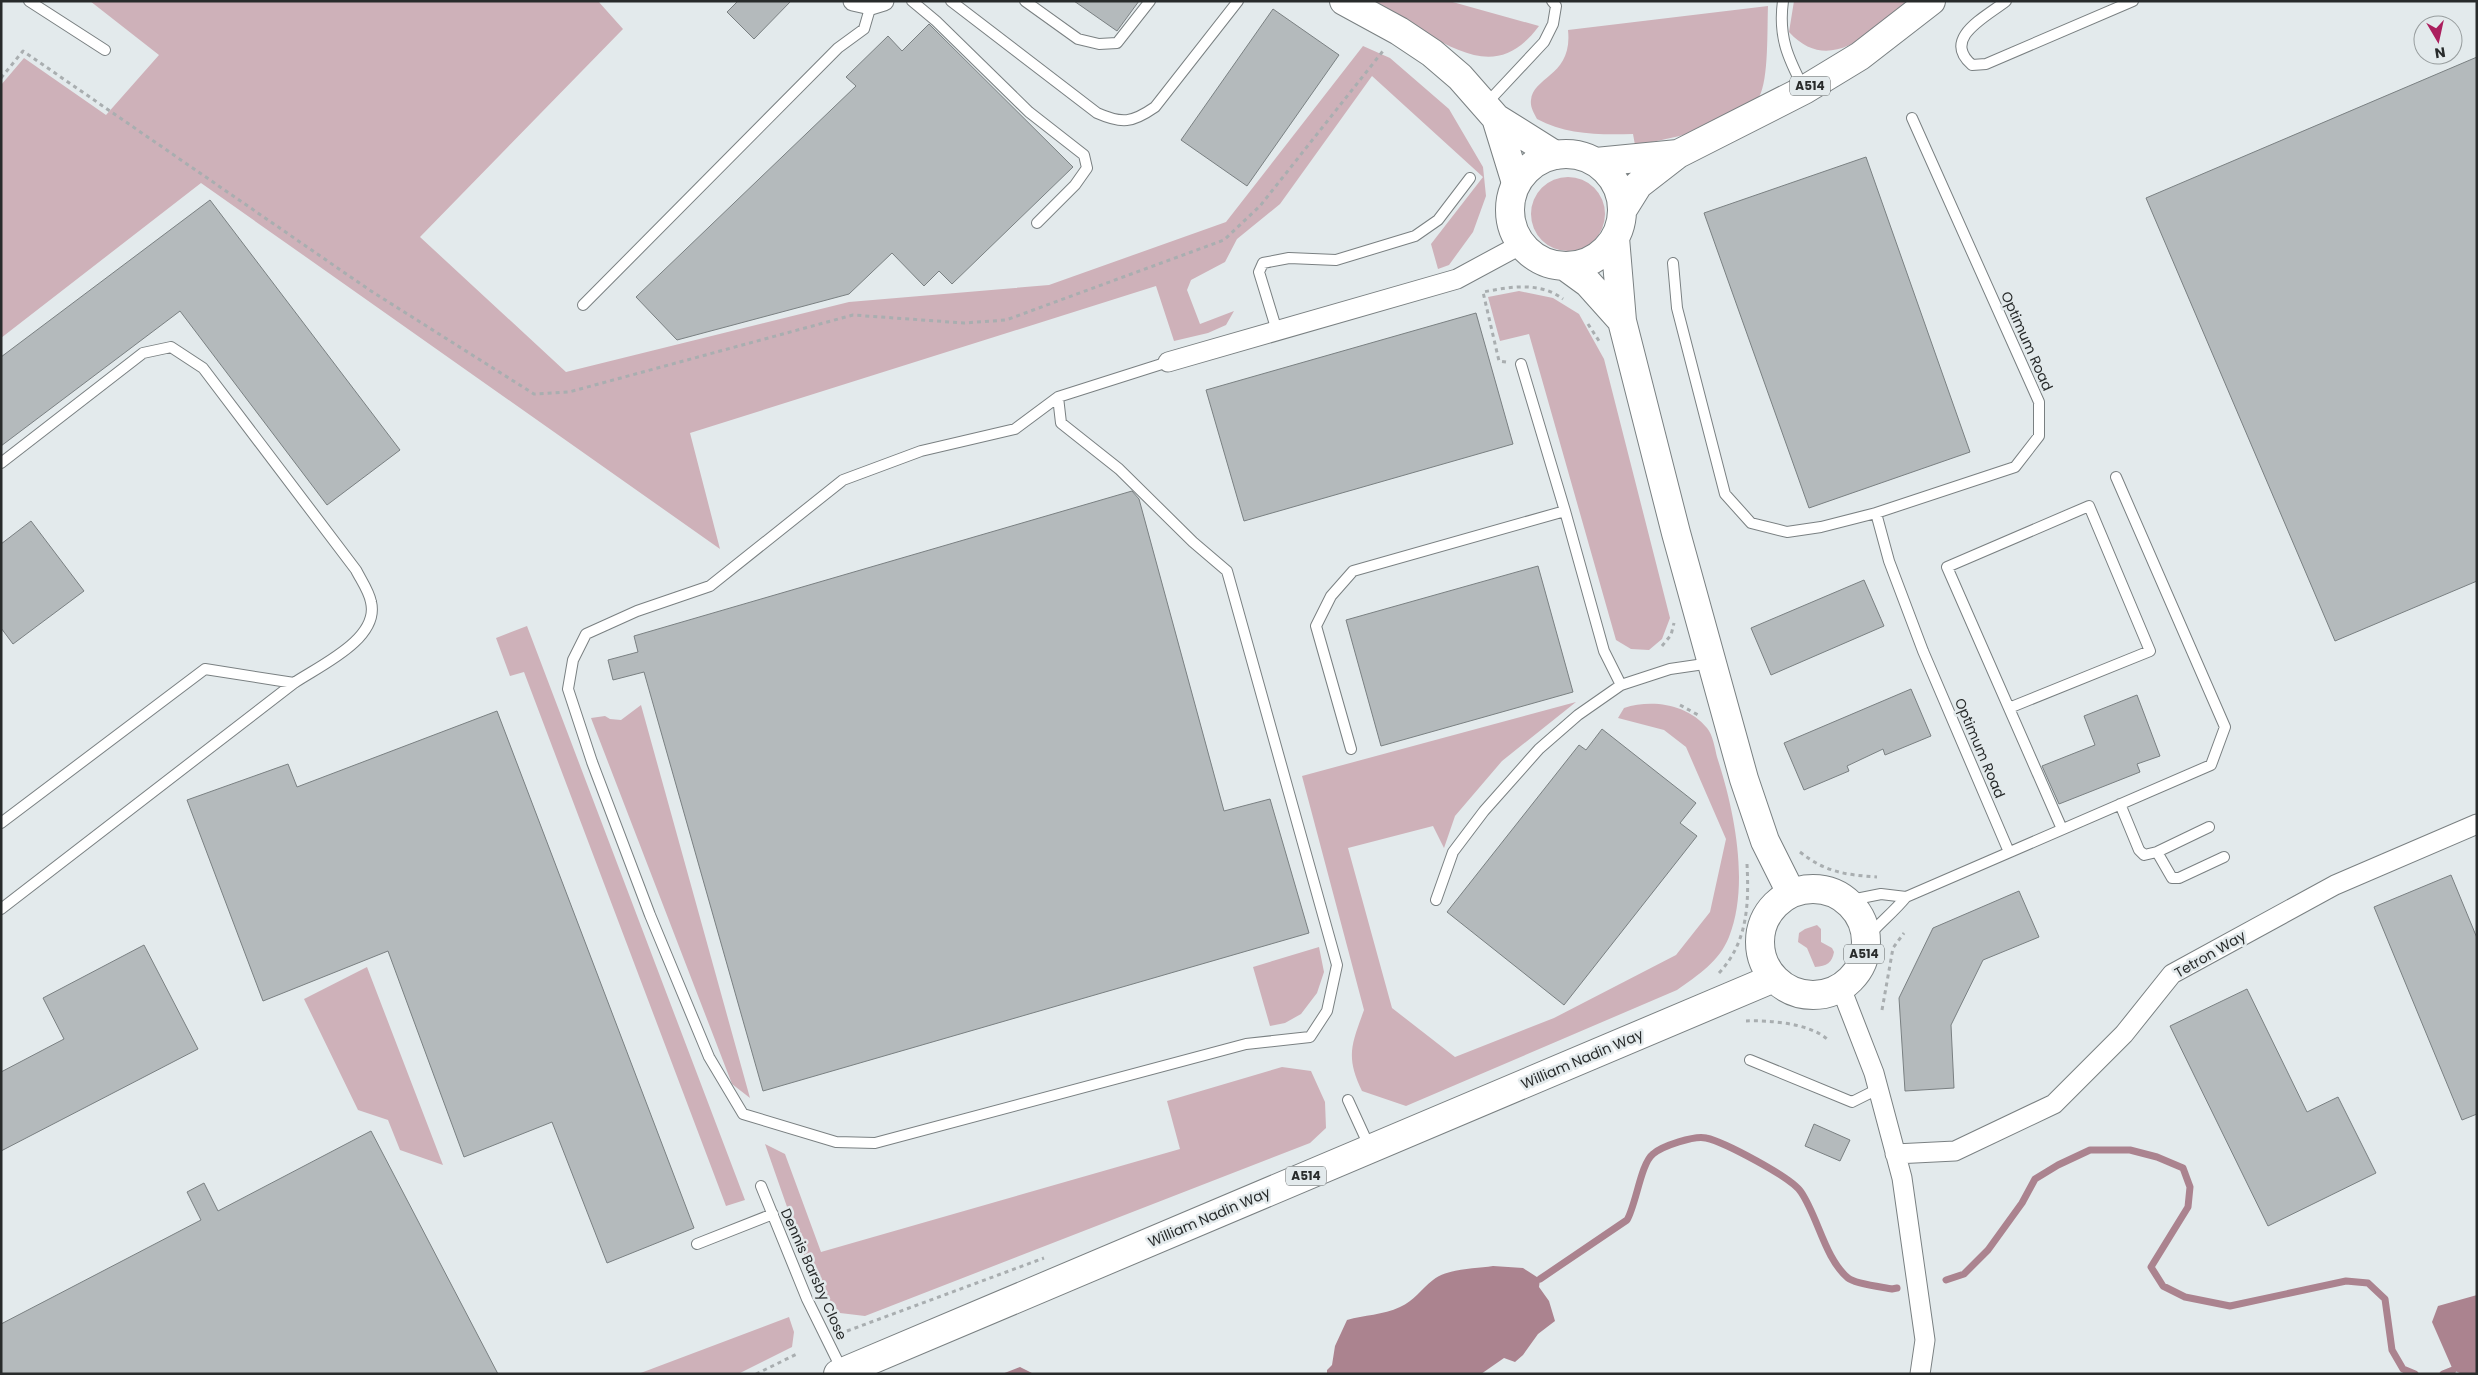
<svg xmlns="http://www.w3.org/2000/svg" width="2478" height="1375" viewBox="0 0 2478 1375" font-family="Poppins,sans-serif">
<rect width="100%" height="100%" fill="#e3eaec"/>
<!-- green -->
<path fill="#ceb1b9" d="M90,1H598L623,29L420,237L566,372L849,302L1049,285L1226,222L1363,46L1390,58L1449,109L1483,167L1486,196L1473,232L1449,265L1438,269L1431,244L1483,177L1372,76L1280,204L1237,239L1225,262L1191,280L1187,290L1200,324L1234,311L1226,325L1208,333L1174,341L1156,286L690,433L720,549L201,183L1,338V85L24,58L106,115L159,55Z
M1365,1H1449L1539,26C1504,73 1470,58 1426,34C1406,23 1385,12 1365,1Z
M1794,1H1912C1875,28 1831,78 1789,32Z
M1768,6C1767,27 1769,80 1759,97C1742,125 1666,140 1635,145L1633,134C1601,135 1566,135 1537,119C1534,113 1530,107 1531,100C1533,76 1573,76 1568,30Z
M1531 214a37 37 0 1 1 74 0a37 37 0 1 1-74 0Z
M1519,291L1553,298L1579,314L1604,359L1670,618L1662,639L1649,650L1631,649L1616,640L1529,334L1500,341L1488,297Z
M527,626L745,1200L726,1206L524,672L510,676L496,638Z
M1576,702L1502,761L1455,816L1444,848L1433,826L1348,848L1392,1008L1455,1057L1554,1018L1676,955L1710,912L1726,839L1686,747L1664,730L1618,718L1624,708C1652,699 1687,704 1707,728C1713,735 1715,749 1717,757C1734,809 1750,884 1729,937C1719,962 1698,975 1677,990L1406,1106L1362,1091C1345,1056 1352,1044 1364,1010L1302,776Z
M641,705L750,1098L732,1084L591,718L605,716L610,719L621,720Z
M1817,925L1821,929V942L1832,948L1834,952C1832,963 1827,966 1815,967L1807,948L1798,942L1799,933L1805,929Z
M1319,947L1324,972L1317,993L1301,1014L1285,1023L1270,1026L1253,967Z
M367,967L443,1165L400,1150L388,1120L358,1110L304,999Z
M1282,1067L1311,1071L1325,1102L1326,1128L1310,1143L865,1316L840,1313L813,1281L765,1144L785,1154L821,1252L1180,1149L1167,1101Z
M789,1317L794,1332L792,1347L738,1374H638Z"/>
<!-- water -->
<path fill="#ab838f" d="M1493,1266L1523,1268L1540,1279L1539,1287L1549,1301L1555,1321L1538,1334L1523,1355L1515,1362L1504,1358L1481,1374H1327V1370L1332,1365L1335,1346L1347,1320C1364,1315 1383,1315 1400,1307C1414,1301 1421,1289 1433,1280C1448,1268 1475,1269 1493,1266Z
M2477,1295V1374H2462L2453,1370L2432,1322L2438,1306Z
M1020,1367L1034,1374H1002Z"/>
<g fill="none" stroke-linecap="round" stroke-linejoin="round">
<!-- stream -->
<path stroke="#ab838f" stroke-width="7" d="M1540,1279L1627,1220C1636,1205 1641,1163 1653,1154C1662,1146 1695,1135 1706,1138C1724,1142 1791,1177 1801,1192C1818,1217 1825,1259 1848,1278C1855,1284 1882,1287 1892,1289L1897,1288
M1946,1280L1964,1274L1988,1250L2022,1203L2035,1179L2058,1165L2090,1150H2130L2157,1157L2183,1168L2190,1187L2188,1207L2151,1267L2163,1286L2185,1297L2230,1306L2346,1281L2368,1283L2385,1299L2392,1350L2403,1369L2415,1374
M2443,1374L2453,1370"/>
</g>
<!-- building -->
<path fill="#b4babc" stroke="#7a8082" d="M738,1H791L754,39L727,12Z
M1074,1H1139L1117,31Z
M1273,9L1339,55L1247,186L1181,140Z
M929,24L1073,167L952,284L939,271L924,286L892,253L849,294L677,340L636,297L856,86L846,77L888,36L902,51Z
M2477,57V581L2335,641L2146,198Z
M1866,157L1970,452L1809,508L1704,213Z
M210,200L400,450L327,505L180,311L1,446V357Z
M1476,313L1513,444L1244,521L1206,390Z
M1132,491L1139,499L1224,811L1270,799L1309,933L763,1091L644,672L613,680L608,660L638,652L634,636Z
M31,521L84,591L13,644L1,628V544Z
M1538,566L1573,692L1381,746L1346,620Z
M1864,580L1884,626L1771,675L1751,628Z
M1911,689L1931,736L1885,755L1883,749L1847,766L1849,771L1804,790L1784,743Z
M2137,695L2160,756L2137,764L2140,772L2059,804L2042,766L2095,745L2084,716Z
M497,711L694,1228L607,1263L552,1122L464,1157L388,951L263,1001L187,800L288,764L297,787Z
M1602,729L1696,803L1680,823L1697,836L1564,1005L1447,912L1579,745L1586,750Z
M2451,875L2477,938V1114L2462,1120L2374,907Z
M2019,891L2039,937L1983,960L1951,1025L1954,1088L1905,1091L1899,998L1933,928Z
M144,945L198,1049L1,1151V1072L64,1039L43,998Z
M2247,989L2307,1112L2338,1097L2376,1173L2268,1226L2170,1026Z
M1814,1124L1850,1140L1840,1161L1805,1146Z
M371,1131L498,1374H1V1324L201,1220L187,1192L204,1183L218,1211Z"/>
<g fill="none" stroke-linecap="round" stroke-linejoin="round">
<!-- lane casing -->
<g stroke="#7a8082" stroke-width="12">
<path id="lane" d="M29,1L105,50
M912,1L936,21L1029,112L1084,155L1087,168L1075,185L1037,223
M951,1L1097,113C1122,124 1132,123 1155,107L1238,1
M1025,1L1078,39L1099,44L1117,43L1150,1
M1783,1C1778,37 1788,58 1804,89
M2006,1C1986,17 1941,38 1972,65L1986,64L2133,1
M1486,104L1544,42L1553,24L1556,6L1552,1
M1912,118L2039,402V436L2015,467L1876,513L1889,561L1923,651L2009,852
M1673,263L1677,308L1725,494L1751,523L1787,532L1821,527L1876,513
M583,305L838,48L864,29L871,5
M1277,331L1259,272L1263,263L1289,258L1336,260L1415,236L1438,220L1470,178
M1521,364L1565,511L1604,651L1621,685
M1058,397L1061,423L1119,469L1193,542L1227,571L1337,965L1327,1011L1310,1037L1246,1044L875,1143L836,1142L743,1114L709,1057L650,915L592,762L568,689L573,660L586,634L637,611L710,586L843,480L921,451L1015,429L1058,397L1168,362
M1,463L143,353L171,347L203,368L356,570C361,580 369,591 371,602C380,639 319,666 294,683L205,669L1,823
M2009,708L2150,651L2089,506L1947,567L2062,829
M1351,749L1316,626L1331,596L1353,571L1565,511
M2120,804L2139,850L2144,855L2157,852L2209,827
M2157,852L2172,878H2179L2224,857
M1436,900L1453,852L1484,811L1539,749L1578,715L1621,685L1670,669L1711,663
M1846,901L1881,894L1906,897
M1,909L294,683
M1866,939C1878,924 1893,913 1906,897L2211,765L2225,727L2116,477
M1750,1060L1852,1102L1878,1089
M1348,1100L1370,1148
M761,1186L807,1299L842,1370
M697,1244L773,1214"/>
</g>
<!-- street casing -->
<g stroke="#7a8082" stroke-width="21">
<path id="street" d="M853,1L871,5L884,1
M1168,362L1457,279L1520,245
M1841,988L1874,1073L1902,1178L1925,1340L1920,1374
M1895,1154L1955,1151L2054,1104L2124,1034L2172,974L2335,885L2477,824"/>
</g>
<!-- secondary casing -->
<g stroke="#7a8082" stroke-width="30">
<path id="secondary" d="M1344,1L1399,31L1432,53L1460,77L1496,118L1555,155
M1496,118L1516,183"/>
</g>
<!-- primary casing -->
<g stroke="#7a8082" stroke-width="30">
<path id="primary" d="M1510 210a56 56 0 1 1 112 0a56 56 0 1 1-112 0Z
M1596,162L1678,154
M1623,209L1638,185L1678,154L1804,90L1860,56L1931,1
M1615,238L1622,321L1676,533L1744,779L1765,841L1791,893
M1566,267L1588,283L1622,321
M1760 942a53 53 0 1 1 106 0a53 53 0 1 1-106 0Z
M838,1374L1774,978"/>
</g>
<!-- path -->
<path stroke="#a9aeb0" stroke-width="3" stroke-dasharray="4 4" stroke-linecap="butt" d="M1,78L23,51L371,291L534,394L569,392L853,315L964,323L1006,320L1224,240L1260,206L1383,51
M1588,324L1601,344
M1506,362L1499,361L1483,292C1510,287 1539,281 1563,299
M1662,646L1671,635L1674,623
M1680,705L1700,716
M1800,852C1825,872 1846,875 1877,877
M1719,973C1748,942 1749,903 1747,864
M1882,1010L1893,948L1904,933
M1746,1021C1768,1020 1809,1023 1827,1039
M847,1331L1044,1258
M756,1374L797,1354"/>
<!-- lane -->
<use href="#lane" stroke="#fff" stroke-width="10"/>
<!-- street -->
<use href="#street" stroke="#fff" stroke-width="19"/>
<!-- secondary -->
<use href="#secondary" stroke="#fff" stroke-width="28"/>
<!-- primary -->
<use href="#primary" stroke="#fff" stroke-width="28"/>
</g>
<g text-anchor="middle" stroke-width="5" stroke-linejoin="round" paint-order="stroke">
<!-- shield labels -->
<g fill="#e3eaec" stroke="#606465" stroke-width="1">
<rect x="1790" y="76.5" width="40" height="19" rx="4"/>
<rect x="1844" y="944.5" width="40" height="19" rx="4"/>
<rect x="1286" y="1166.5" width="40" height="19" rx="4"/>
</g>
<g font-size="12" font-weight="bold" fill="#282b2b">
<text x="1810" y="90">A514</text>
<text x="1864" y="958">A514</text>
<text x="1306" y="1180">A514</text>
</g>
<!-- street labels -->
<g font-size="14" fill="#282b2b" stroke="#e3eaec">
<text transform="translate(2027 341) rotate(66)" y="5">Optimum Road</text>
<text transform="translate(1980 748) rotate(67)" y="5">Optimum Road</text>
<text transform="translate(2210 954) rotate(-30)" y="5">Tetron Way</text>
<text transform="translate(1582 1059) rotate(-23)" y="5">William Nadin Way</text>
<text transform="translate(1209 1217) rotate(-23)" y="5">William Nadin Way</text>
<text transform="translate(814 1274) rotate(66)" y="5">Dennis Barsby Close</text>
</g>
</g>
<!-- border -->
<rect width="2478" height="1375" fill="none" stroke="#282b2b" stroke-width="5"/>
<!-- north arrow -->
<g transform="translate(2438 40) rotate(171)"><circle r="24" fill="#e3eaec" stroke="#989e9f"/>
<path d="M0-4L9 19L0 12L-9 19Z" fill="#ab1f5e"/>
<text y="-8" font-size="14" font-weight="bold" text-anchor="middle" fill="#282b2b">N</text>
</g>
</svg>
